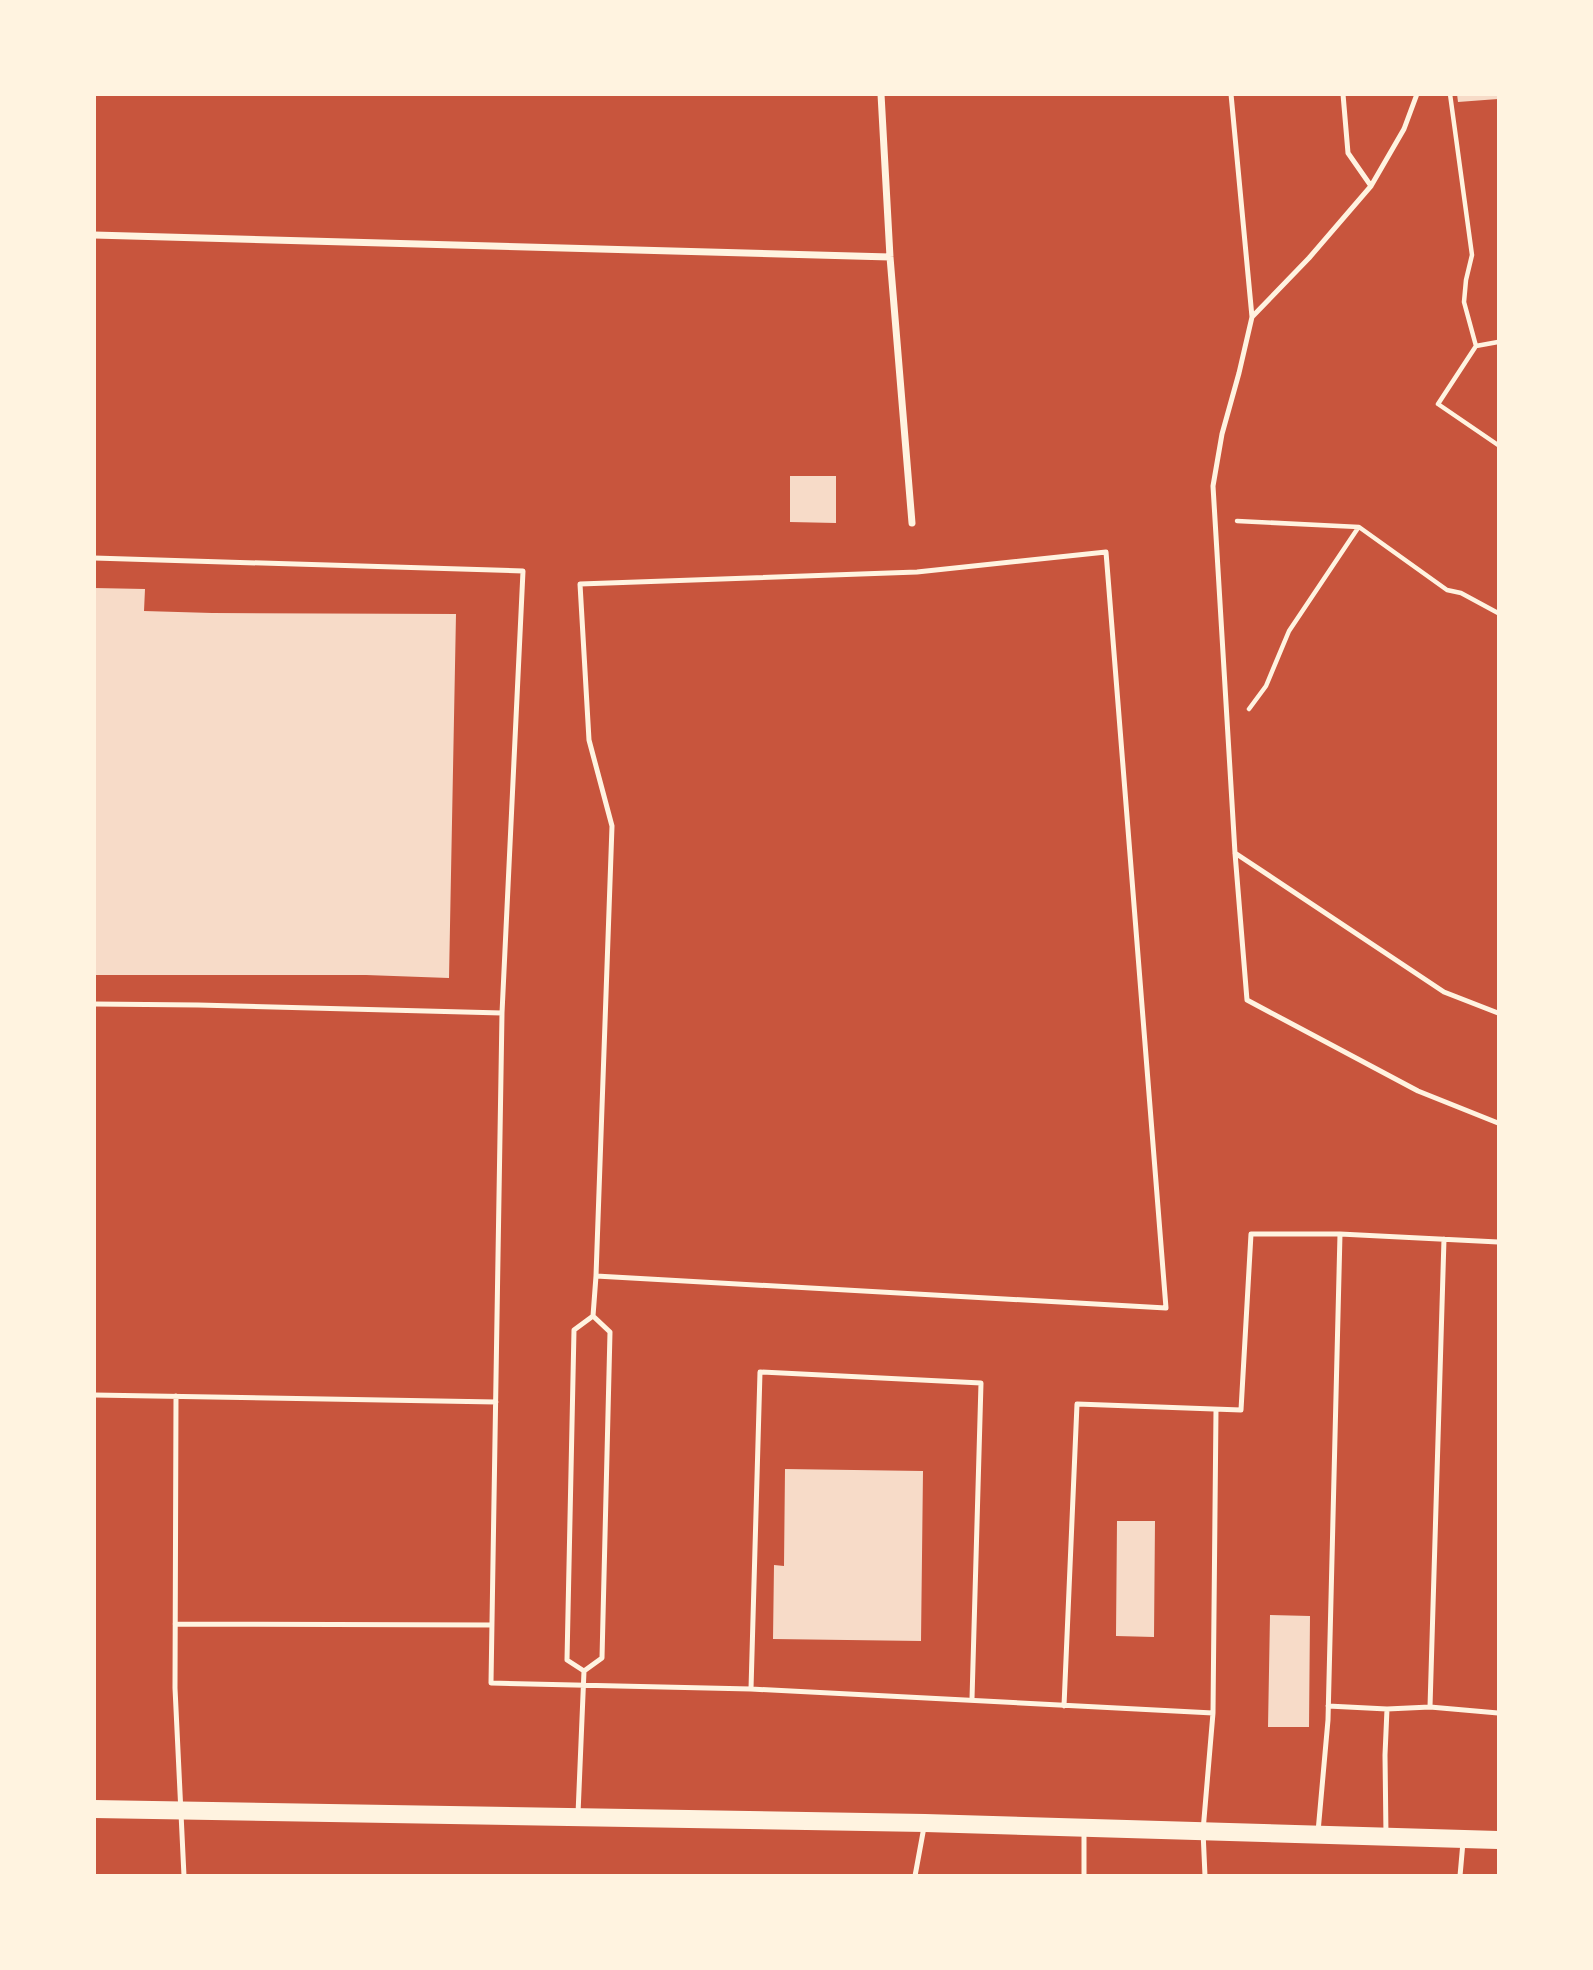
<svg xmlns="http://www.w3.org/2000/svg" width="1593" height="1970" viewBox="0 0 1593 1970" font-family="'PT Sans Narrow',sans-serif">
<rect width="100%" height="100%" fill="#c8553d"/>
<!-- building -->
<path fill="#f7dbc8" d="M1457,94H1498V99L1458,102Z
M790,476H836V523L790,522Z
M94,588L145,589L144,611L212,613L456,614L449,978L366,975H94Z
M785,1469L923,1471L921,1641L773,1639L774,1565L784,1566Z
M1117,1521H1155L1154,1637L1116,1636Z
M1270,1615L1310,1616L1309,1727H1268Z"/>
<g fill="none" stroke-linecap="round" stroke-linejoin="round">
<!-- path -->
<path stroke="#fff3e0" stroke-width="4.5" d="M1450,94L1472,255L1466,280L1464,302L1476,346L1438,404L1498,445
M1476,346L1498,342
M1237,521L1359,527L1447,590L1461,593L1498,613
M1249,709L1266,686L1289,631L1358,528"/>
<!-- service -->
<path stroke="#fff3e0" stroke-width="5" d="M1231,94L1252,317L1239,373L1222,434L1213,486L1235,853L1247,1000L1418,1091L1498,1123
M1343,94L1348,153L1371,186
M1252,317L1309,258L1371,186L1404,129L1417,94
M94,558L523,571L502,1013
M1235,853L1444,992L1498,1013
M94,1004L198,1005L502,1013L491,1683L751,1689
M593,1316L596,1276L612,826L589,740L580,584L917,572L1106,552L1166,1308L596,1276
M593,1316L610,1332L602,1658L584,1671L567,1660L574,1330Z
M94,1395L496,1402
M176,1396L175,1688L184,1876
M175,1624L492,1625
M972,1699L981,1383L760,1372L751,1689L1213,1713
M1064,1706L1077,1404L1241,1410L1251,1234H1340L1498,1242
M1328,1706L1387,1709L1430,1707L1498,1713
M1430,1707L1444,1239
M578,1814L584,1671
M1084,1831V1876
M1318,1832L1328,1720L1340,1234
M1386,1835L1385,1755L1387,1709
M915,1876L924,1827
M1205,1876L1203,1831L1213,1713L1216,1410
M1460,1876L1463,1842"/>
<!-- minor -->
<path stroke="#fff3e0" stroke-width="7" d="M881,94L890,257L912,523
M94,235L890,257"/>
<!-- primary -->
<path stroke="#fff3e0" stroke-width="18" d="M94,1809L925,1823L1498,1840"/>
</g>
<!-- border -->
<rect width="1593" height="1970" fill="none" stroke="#fff3e0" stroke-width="192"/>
</svg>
